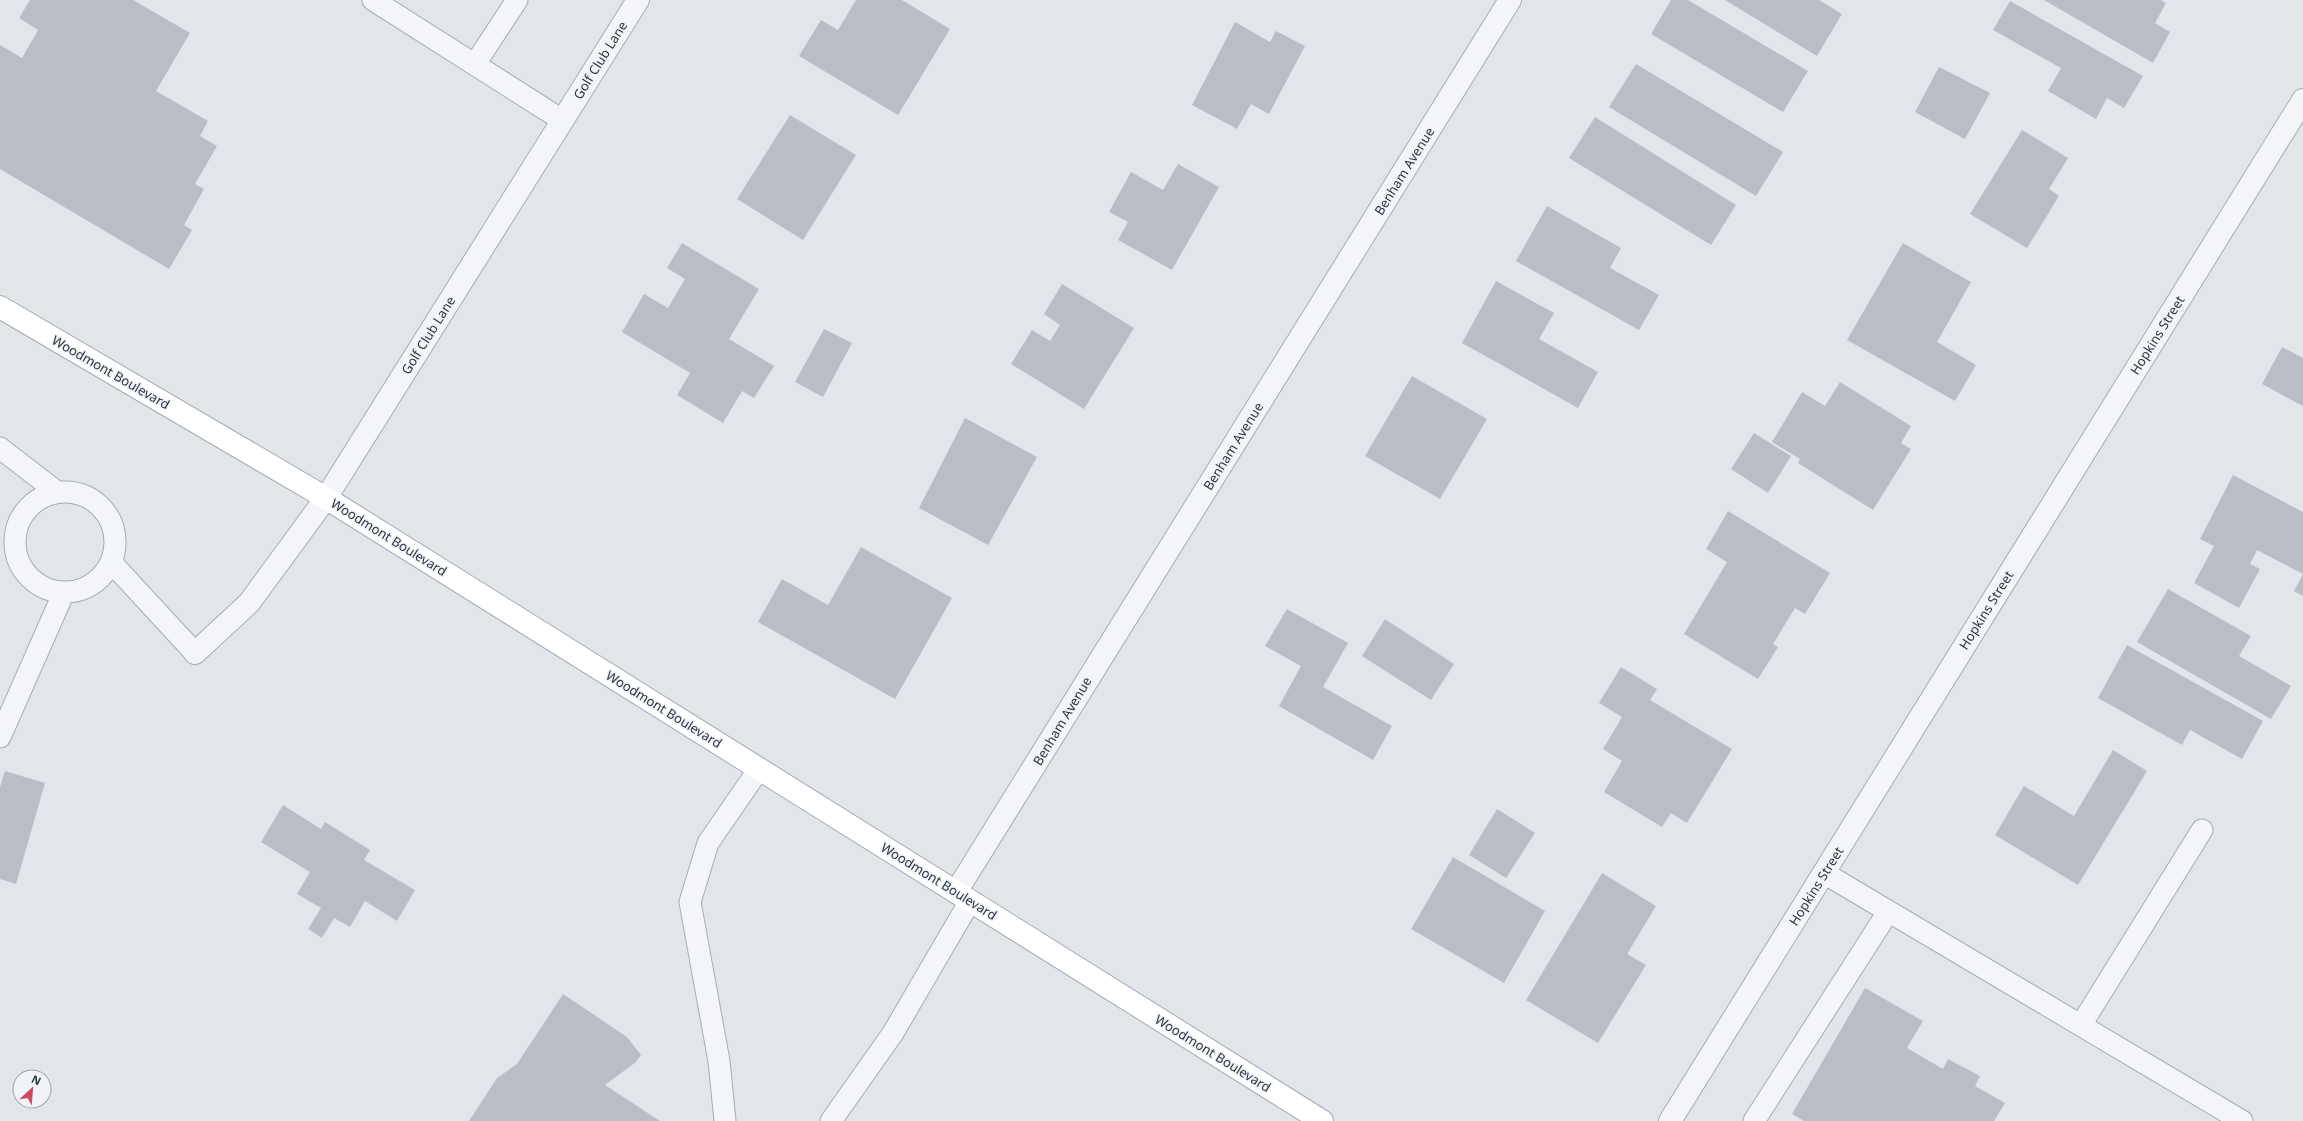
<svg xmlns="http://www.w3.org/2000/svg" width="2303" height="1121" viewBox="0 0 2303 1121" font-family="'Noto Sans',sans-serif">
<rect width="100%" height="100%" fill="#e2e5ea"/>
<!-- building -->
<path fill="#b9bec6" d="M30,0H133L190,33L156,91L208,121L200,136L217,146L195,184L204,189L184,225L192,230L169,269L0,169V45L22,58L38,30L19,18Z
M856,0H902L950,29L898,115L799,56L821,20L838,30Z
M1671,0H1688L1808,71L1783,112L1651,34Z
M1725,0H1819L1842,14L1817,56Z
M2044,0H2161L2166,3L2155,23L2170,32L2153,63Z
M2010,1L2143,76L2124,108L2107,98L2096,119L2048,91L2061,68L1993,30Z
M1235,22L1270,42L1276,31L1305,46L1269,114L1251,104L1237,129L1192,105Z
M1636,64L1783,152L1756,196L1609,107Z
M1939,67L1990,93L1965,139L1915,112Z
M790,115L856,155L803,240L737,199Z
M1595,117L1736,205L1711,245L1569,158Z
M2022,130L2068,158L2049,189L2059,196L2027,248L1970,214Z
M1178,164L1219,187L1172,270L1118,240L1128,222L1109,212L1131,172L1163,190Z
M1547,206L1621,248L1610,268L1659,295L1639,330L1516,261Z
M682,243L759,289L729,339L774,366L754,398L742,391L723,423L677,395L690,373L622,332L644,294L668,308L685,279L667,268Z
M1903,243L1971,282L1937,342L1976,365L1955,401L1847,340Z
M1496,281L1554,313L1539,339L1598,372L1578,408L1462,343Z
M1062,284L1134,328L1084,409L1011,364L1032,330L1050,341L1060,325L1044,314Z
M824,329L852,343L823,397L795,382Z
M2282,347L2303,358V406L2262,384Z
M1412,376L1487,419L1440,499L1365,456Z
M1840,382L1911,426L1901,443L1911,449L1873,510L1798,463L1800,459L1772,442L1802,392L1825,406Z
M965,418L1037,457L988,545L919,508Z
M1754,433L1791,456L1768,493L1731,469Z
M2233,475L2303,512V596L2294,591L2303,574L2257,550L2250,564L2260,569L2239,608L2194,583L2214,546L2200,539Z
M1728,511L1830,573L1805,614L1795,608L1773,644L1778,647L1758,679L1684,634L1727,562L1706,549Z
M861,547L952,598L895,699L758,622L782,579L828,605Z
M2168,589L2251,636L2239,656L2291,686L2271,719L2137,642Z
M1287,609L1348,643L1323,687L1392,726L1373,760L1279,706L1301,666L1265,646Z
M1385,619L1454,664L1431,700L1362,656Z
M2127,645L2263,721L2242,759L2190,730L2182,745L2098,698Z
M1621,667L1657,689L1650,700L1732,749L1687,823L1671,813L1662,827L1604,792L1622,761L1603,749L1622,717L1599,703Z
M2113,750L2147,771L2078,885L1995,835L2024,786L2074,816Z
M5,771L45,783L16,884L0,879V787Z
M283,805L321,829L325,822L370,850L364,860L415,890L397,921L365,901L350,927L334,918L322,938L308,929L321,908L297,894L310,872L261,842Z
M1497,809L1535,833L1506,878L1469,855Z
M1453,857L1545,911L1504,983L1411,929Z
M1602,873L1656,906L1627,954L1646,965L1598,1043L1526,1000Z
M1865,988L1923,1021L1907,1048L1943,1069L1948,1059L1980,1076L1975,1086L2005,1103L1994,1121H1804L1792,1114Z
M563,994L627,1037L641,1055L636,1062L605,1085L660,1121H469L497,1078L517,1064Z"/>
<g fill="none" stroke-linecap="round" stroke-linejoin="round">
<!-- lane casing -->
<g stroke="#a7acb4" stroke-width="23">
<path id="lane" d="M373,0L562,120
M475,64L517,0
M0,448L57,492
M15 542a50 50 0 1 1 100 0a50 50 0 1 1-100 0Z
M111,562L195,653
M0,737L64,592
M1824,873L2242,1121
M2081,1025L2202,830
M725,1121L719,1061L690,902L708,843L759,769
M831,1121L893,1033L970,901
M1754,1121L1888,912"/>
</g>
<!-- street casing -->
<g stroke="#a7acb4" stroke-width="24">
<path id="street" d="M195,653L249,603L326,498L638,0
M956,892L1510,0
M1670,1121L2303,100"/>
</g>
<!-- primary casing -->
<g stroke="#a1a9b5" stroke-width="24">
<path id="primary" d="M0,307L326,498L1322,1121"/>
</g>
<!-- lane -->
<use href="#lane" stroke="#f4f5f8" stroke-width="21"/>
<!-- street -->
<use href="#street" stroke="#f4f5f8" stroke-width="22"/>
<!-- primary -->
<use href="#primary" stroke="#fff" stroke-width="22"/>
</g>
<g text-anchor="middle" stroke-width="3.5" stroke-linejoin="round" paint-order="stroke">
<!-- street labels -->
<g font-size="13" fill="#2a3241" stroke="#f1f4f7">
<text transform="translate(600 60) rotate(-58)" y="5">Golf Club Lane</text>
<text transform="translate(1404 171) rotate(-58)" y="5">Benham Avenue</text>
<text transform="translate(428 335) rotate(-58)" y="5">Golf Club Lane</text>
<text transform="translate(2157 335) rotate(-58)" y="5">Hopkins Street</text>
<text transform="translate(111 372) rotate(30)" y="5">Woodmont Boulevard</text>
<text transform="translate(1233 446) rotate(-58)" y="5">Benham Avenue</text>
<text transform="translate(389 537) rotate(32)" y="5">Woodmont Boulevard</text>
<text transform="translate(1986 610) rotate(-58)" y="5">Hopkins Street</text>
<text transform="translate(664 709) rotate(32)" y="5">Woodmont Boulevard</text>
<text transform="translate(1062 721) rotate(-59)" y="5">Benham Avenue</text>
<text transform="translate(939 881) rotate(32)" y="5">Woodmont Boulevard</text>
<text transform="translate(1816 886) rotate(-58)" y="5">Hopkins Street</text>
<text transform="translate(1213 1053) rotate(32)" y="5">Woodmont Boulevard</text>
</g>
</g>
<!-- north arrow -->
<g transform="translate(32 1089) rotate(26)"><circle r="19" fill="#f1f4f7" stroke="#a1a6ae"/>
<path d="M0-3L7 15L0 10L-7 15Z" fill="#cb4b5c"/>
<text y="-6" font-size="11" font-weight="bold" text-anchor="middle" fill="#2a3241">N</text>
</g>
</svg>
